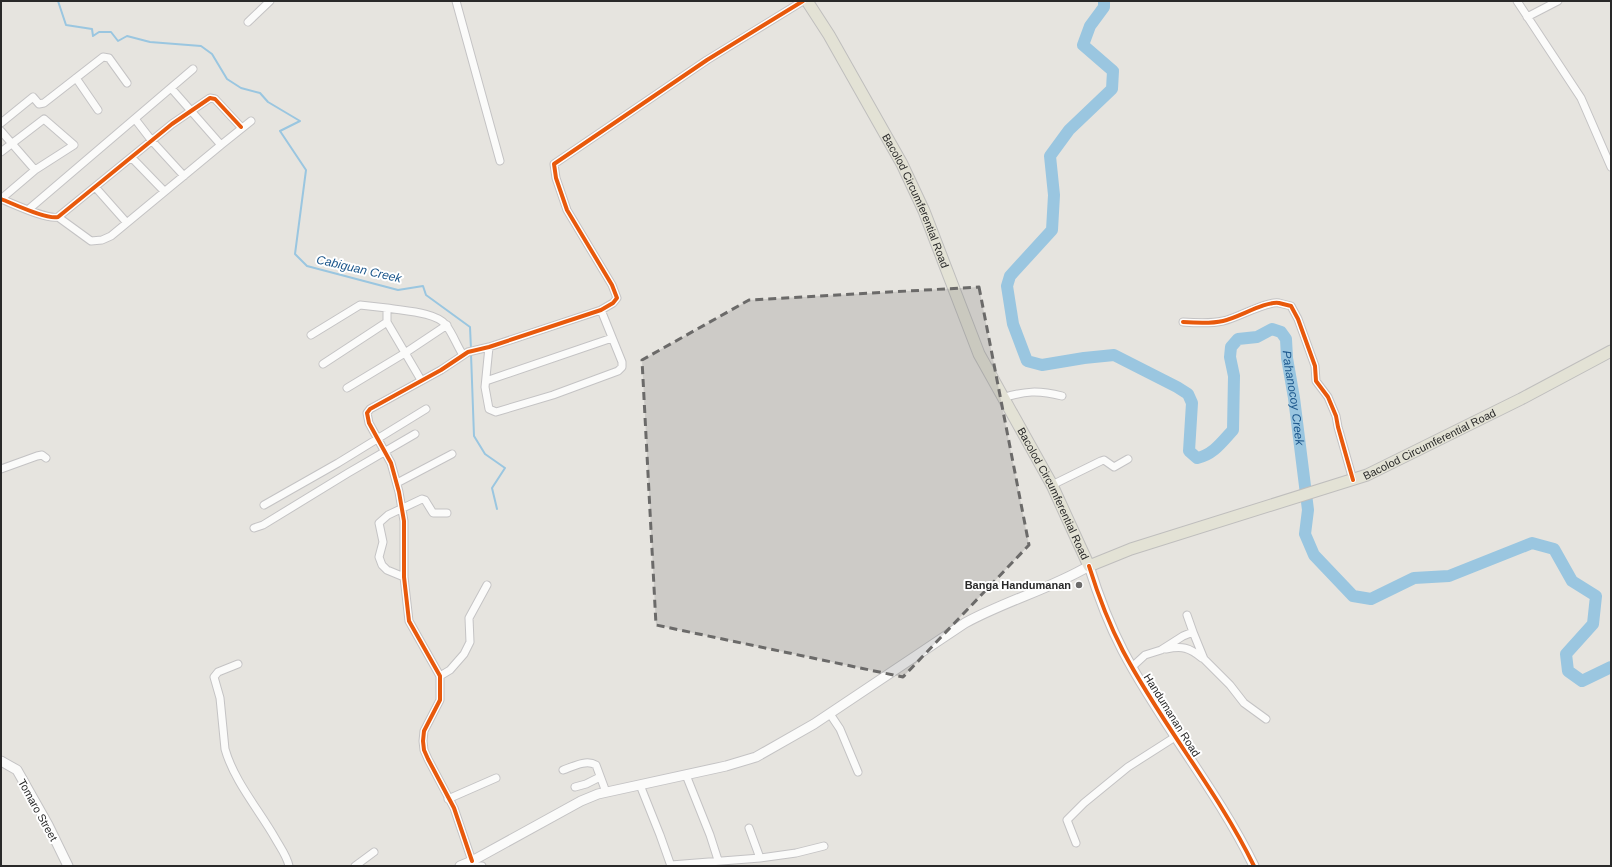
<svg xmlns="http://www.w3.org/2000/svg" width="1612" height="867" viewBox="0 0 1612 867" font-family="Arial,sans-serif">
<rect width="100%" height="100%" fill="#e6e4df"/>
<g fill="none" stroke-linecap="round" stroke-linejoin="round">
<!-- stream -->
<path stroke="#9ac6e0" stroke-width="2" d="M58,1L66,25L92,29L93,36L99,32H111L118,41L127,36L150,42L201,46L212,54L227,79L241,88L260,93L268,102L300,121L280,131L306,170L295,254L307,266L398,290L423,286L426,295L470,327L471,349
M471,354L474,436L485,454L505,468L492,488L497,509"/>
<!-- river -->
<path stroke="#9ac6e0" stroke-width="12" id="s1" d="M1104,1V7L1090,26L1083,45L1113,71L1112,89L1069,130L1050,156L1054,195L1052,230L1010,276L1007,286L1013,324L1027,361L1042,365L1084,358L1114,355L1177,387L1188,394L1192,403L1189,451L1197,458C1213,455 1222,442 1233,430L1234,376L1230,357L1231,347L1238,339L1257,337L1272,329L1281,332L1286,339L1287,358L1294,398L1308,510L1305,534L1314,555L1353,596L1371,599L1414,578L1449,576L1532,543L1554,549L1572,581L1596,596L1593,624L1566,654L1568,671L1582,681L1611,667"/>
<!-- street casing -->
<g stroke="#c4c3c4" stroke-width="9">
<path id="street" d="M456,1L500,161
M1517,1L1581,98L1611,167
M1527,17L1558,1
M248,22L270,1
M76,78L98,110
M135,119L152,141L184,176
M1,123L33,97L39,104L44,103L103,57L109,58L127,83
M1,131L35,170
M221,145L251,121
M1,152L44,119L74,145L35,170L1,199
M132,158L164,191
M96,188L127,223
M1,199C14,204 47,220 58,217L172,124L210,98L215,99L241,127
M29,209L193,69
M58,217L91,241L102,240L111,236L221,145L171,88
M1183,322C1196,323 1210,324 1223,321C1238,318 1265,301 1279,303C1283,304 1287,305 1291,306L1298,319L1315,366L1316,381L1328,397L1336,416L1338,427L1353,480
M311,335L360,305L387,308
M489,347L485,387L489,409L496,412L553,395L618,371L622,367V362L601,310
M323,364L387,322
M421,380L387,322V308C403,311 436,312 446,325C453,334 457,346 463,355
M486,381L612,338
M347,388L405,353L447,325
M1002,398C1025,391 1038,390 1062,396
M1,469L37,456L42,455L46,458
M397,483L452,454
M1052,485L1101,461L1104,460L1114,467L1128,459
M264,505L338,463L426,409
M254,528L263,525L348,473L415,434
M404,577L387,570L382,565L379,557L383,542L379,523L388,515L422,499L425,500L433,513H447
M1187,615L1193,632
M1166,649C1182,646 1189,647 1202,658
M238,664L218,672L214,677L220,698L225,749C234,781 259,810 275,838C280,847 287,856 289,866
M1132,667L1145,655L1161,650L1183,636L1193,632L1204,659L1230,685L1244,703L1266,719
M440,676L450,670L464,654L470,642L469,618L487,585
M830,714L840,729L858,772
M563,770C572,767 586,759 596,765L606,792
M686,775L710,835L718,860
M640,785L660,835L671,866
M575,787L586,784L600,777
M448,799L496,778
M749,828L760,858
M1076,843L1067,820L1084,803L1128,767L1175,737
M472,861L454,808L428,759L424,750L423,741L424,731L440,700V676L409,621L404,577V521L399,492L391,463L369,423L367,413L370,409L441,370L468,352L489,347L601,310L613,303L617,298L612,285L567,210L556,178L554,164L707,60L803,1
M671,865L760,858L796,853L824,846
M355,866L374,852
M478,866H482"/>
</g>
<!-- secondary casing -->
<g stroke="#c4c3c4" stroke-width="11">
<path id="secondary" d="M1,761L17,770L48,825L68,866
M460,866L472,861L581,801L598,794L726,766L756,757L814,724L965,623C1005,601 1050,589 1089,566C1098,595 1109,624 1123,651C1162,725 1217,790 1254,866"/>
</g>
<!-- primary casing -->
<g stroke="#bfbebd" stroke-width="13">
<g id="primary">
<path id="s2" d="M807,1L829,35L902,164L924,211L979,354L1052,485L1089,566L1131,549L1367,475L1521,399L1611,351"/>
</g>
</g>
<!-- street -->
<use href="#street" stroke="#fbfbfa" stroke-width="7"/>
<!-- secondary -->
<use href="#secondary" stroke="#fbfbfa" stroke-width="9"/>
<!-- primary -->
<use href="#primary" stroke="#e3e2d5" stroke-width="11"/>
<!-- cycleway casing -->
<g stroke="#fff" stroke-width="6">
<path id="cycleway" d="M1,199C14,204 47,220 58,217L172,124L210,98L215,99L241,127
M1183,322C1196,323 1210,324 1223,321C1238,318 1265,301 1279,303C1283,304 1287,305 1291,306L1298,319L1315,366L1316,381L1328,397L1336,416L1338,427L1353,480
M1089,566C1098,595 1109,624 1123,651C1162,725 1217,790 1254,866
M472,861L454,808L428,759L424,750L423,741L424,731L440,700V676L409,621L404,577V521L399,492L391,463L369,423L367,413L370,409L441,370L468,352L489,347L601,310L613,303L617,298L612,285L567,210L556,178L554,164L707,60L803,1"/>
</g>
<!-- cycleway -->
<use href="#cycleway" stroke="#e8590c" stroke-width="4"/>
</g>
<!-- marked area -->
<path fill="#6b6a69" fill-opacity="0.2" stroke="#6b6a69" stroke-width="3" stroke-dasharray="8 5" stroke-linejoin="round" d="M979,287L1029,545L903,677L656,625L642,360L749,300Z"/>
<!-- markers -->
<circle fill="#6b6a69" stroke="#fff" stroke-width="1.5" cx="1079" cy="585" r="4"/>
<g text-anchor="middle" stroke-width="4" stroke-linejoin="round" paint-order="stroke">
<!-- street labels -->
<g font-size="11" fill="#292929" stroke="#fff">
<text dy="4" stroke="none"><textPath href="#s2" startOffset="228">Bacolod Circumferential Road</textPath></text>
<text dy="4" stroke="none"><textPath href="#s2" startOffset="995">Bacolod Circumferential Road</textPath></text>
<text dy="4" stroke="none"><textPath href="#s2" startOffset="552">Bacolod Circumferential Road</textPath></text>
<text transform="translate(1172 715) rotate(58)" y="4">Handumanan Road</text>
<text transform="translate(38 810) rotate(61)" y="4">Tomaro Street</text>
</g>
<!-- poi labels -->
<g font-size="11" font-weight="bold" fill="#292929" stroke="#fff" text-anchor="end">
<text x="1071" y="589">Banga Handumanan</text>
</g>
<!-- water labels -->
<g font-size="12" font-style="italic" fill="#1b568b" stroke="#fff">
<text transform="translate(359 269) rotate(13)" y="4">Cabiguan Creek</text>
<text dy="4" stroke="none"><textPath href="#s1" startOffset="919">Pahanocoy Creek</textPath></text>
</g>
</g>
<!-- border -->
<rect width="1612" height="867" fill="none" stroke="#292929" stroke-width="4"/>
</svg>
